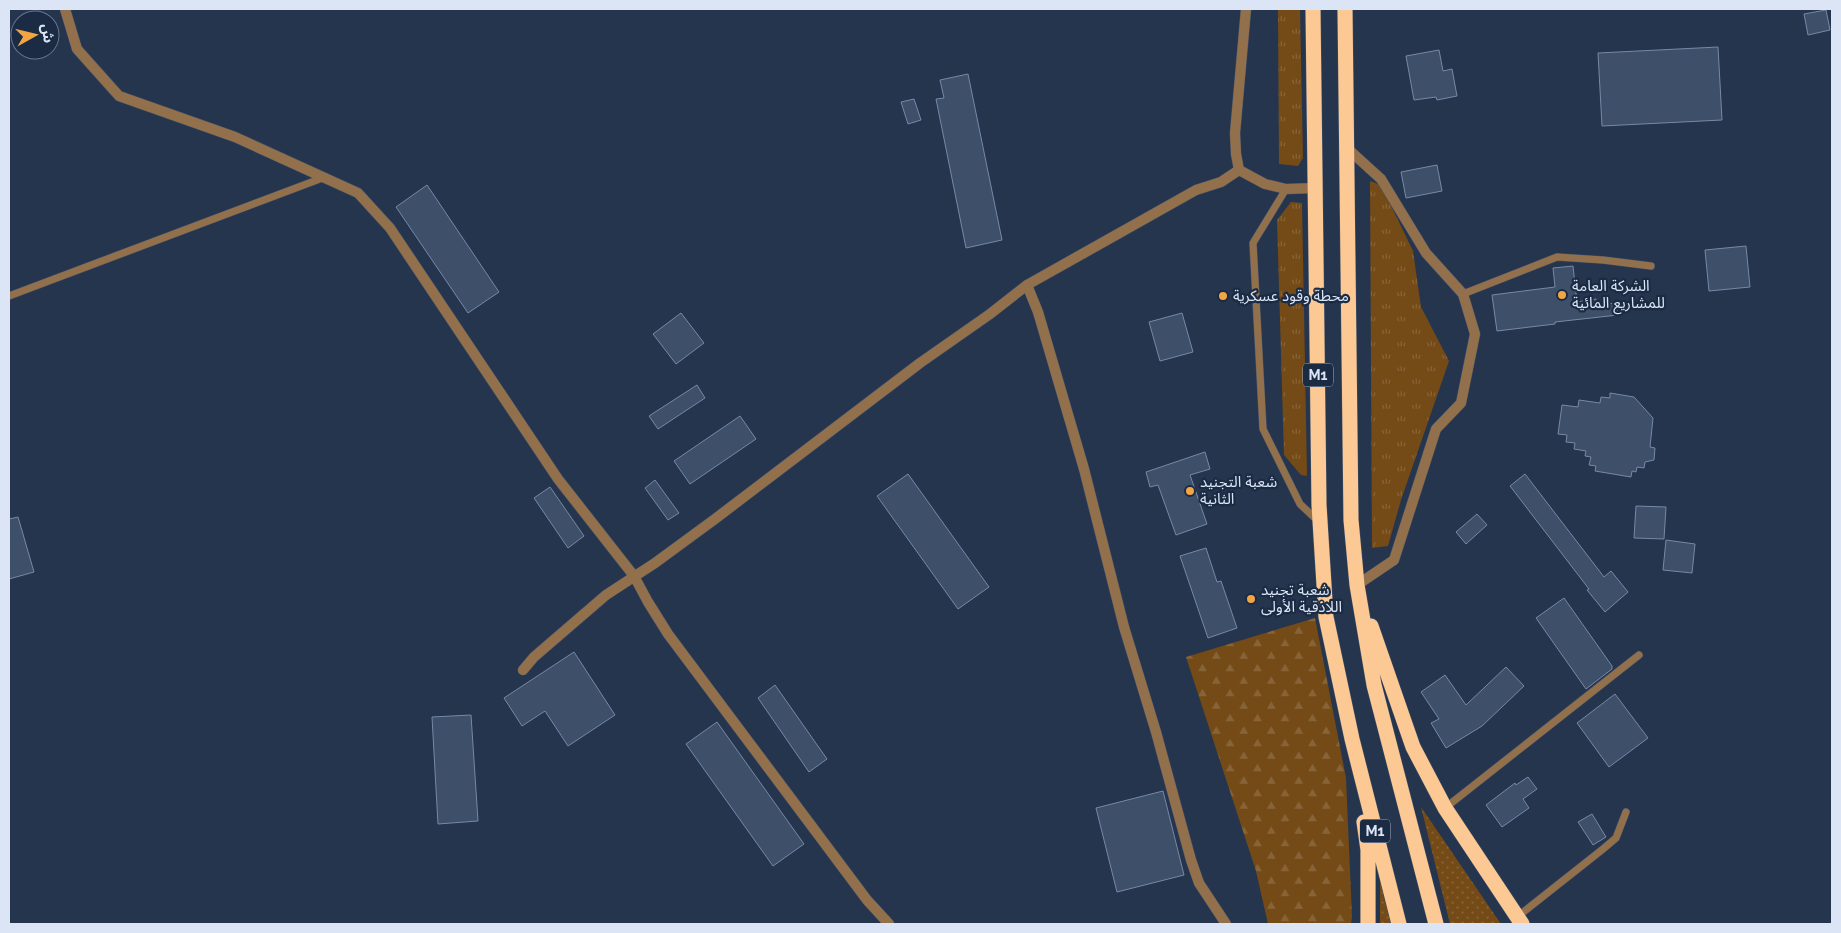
<svg xmlns="http://www.w3.org/2000/svg" width="1841" height="933" viewBox="0 0 1841 933" font-family="Raleway,'Noto Sans Arabic',sans-serif">
<defs>
<pattern id="grass-tufts" width="24" height="20" patternUnits="userSpaceOnUse" patternTransform="scale(1.25)"><rect width="24" height="20" fill="#744a16"/><path d="M3 7l-1-3M5 7V3M7 7l1-3M15 17l-1-3M17 17v-4M19 17l1-3" fill="none" stroke="#876438"/></pattern>
<pattern id="forest-firs" width="22" height="20" patternUnits="userSpaceOnUse" patternTransform="scale(1.25)"><rect width="22" height="20" fill="#744a16"/><path d="M5 1l3.5 6h-7zM16 11l3.5 6h-7z" fill="#876438"/></pattern>
<pattern id="garden-dots" width="8" height="8" patternUnits="userSpaceOnUse" patternTransform="scale(1.25)"><rect width="8" height="8" fill="#744a16"/><path d="M2 2h.1M6 6h.1" fill="none" stroke="#876438" stroke-width="1.8" stroke-linecap="round"/></pattern>
</defs>
<rect width="100%" height="100%" fill="#25354e"/>
<!-- grass -->
<path fill="url(#grass-tufts)" d="M1278,9H1300L1303,158L1298,166L1279,164Z
M1370,181L1381,185L1413,251L1421,307L1449,361L1401,500L1388,546L1372,548Z
M1291,202L1302,203L1307,476L1301,475L1284,455L1277,220Z"/>
<!-- forest -->
<path fill="url(#forest-firs)" d="M1315,618L1346,778L1352,917L1351,924H1268L1256,871L1186,657Z"/>
<!-- garden -->
<path fill="url(#garden-dots)" d="M1421,807L1501,924H1450Z
M1380,880L1391,924H1380Z"/>
<!-- building -->
<path fill="#3e4f6a" stroke="#7689a6" d="M1826,10L1830,30L1808,35L1804,14Z
M1718,47L1722,120L1602,126L1598,53Z
M1439,50L1443,71L1452,69L1457,96L1437,100L1436,97L1414,100L1406,56Z
M968,74L1002,240L966,248L936,99L944,98L940,80Z
M914,99L921,120L908,124L901,102Z
M1437,165L1442,191L1406,198L1401,172Z
M427,185L499,292L468,313L396,207Z
M1746,246L1750,287L1709,291L1705,250Z
M1573,266L1577,302L1596,299L1597,305L1616,303L1618,315L1555,322V324L1497,331L1492,295L1555,287L1553,268Z
M681,313L704,343L676,364L653,334Z
M1182,313L1193,352L1160,361L1149,322Z
M697,385L705,398L658,429L649,416Z
M1610,393L1634,397L1653,418L1650,447L1655,448L1654,460L1645,462L1644,468L1637,467L1636,472L1632,471L1631,477L1595,471L1596,466L1589,465L1591,457L1585,456L1586,451L1574,449L1575,443L1566,442L1567,435L1558,434L1562,405L1578,407L1579,400L1600,403L1601,397L1610,398Z
M740,416L756,439L690,484L674,461Z
M1205,452L1210,469L1190,475L1207,524L1176,535L1158,485L1150,487L1146,472Z
M908,474L989,587L958,609L877,496Z
M1525,474L1604,577L1611,571L1628,592L1605,612L1587,590L1589,589L1510,486Z
M655,480L679,513L668,520L645,488Z
M550,487L584,536L568,548L534,498Z
M1636,506L1666,507L1664,539L1634,538Z
M1477,514L1487,525L1466,544L1456,532Z
M18,517L34,572L9,579V519Z
M1666,540L1695,544L1692,573L1663,570Z
M1206,548L1217,582L1221,581L1237,628L1208,638L1180,556Z
M1564,598L1612,666V669L1586,689L1536,618Z
M574,652L615,715L568,746L545,711L522,726L504,698Z
M1506,667L1524,686L1482,726L1446,748L1431,723L1439,719L1421,692L1445,675L1466,705Z
M775,685L827,759L809,772L758,698Z
M1615,694L1648,738L1609,767L1577,723Z
M471,715L478,821L438,824L432,717Z
M717,722L804,844L773,866L686,744Z
M1528,777L1537,789L1523,799L1529,808L1502,827L1486,805L1515,783L1516,785Z
M1163,791L1184,875L1117,892L1096,808Z
M1592,814L1606,837L1593,845L1578,822Z"/>
<g fill="none" stroke-linecap="round" stroke-linejoin="round">
<!-- service casing -->
<g stroke="#425169" stroke-width="8">
<path id="service" d="M1286,189L1253,243L1263,429L1300,504L1317,520
M1463,294L1557,257L1603,260L1651,266
M9,296L325,177
M1445,808L1639,655
M1517,917L1603,849L1616,838L1626,812"/>
</g>
<!-- minor casing -->
<g stroke="#425169" stroke-width="11">
<path id="minor" d="M65,9L77,49L119,96L235,137L358,193L390,228L558,479L634,576L648,602L668,634L867,900L889,924
M1246,9L1235,133L1236,154L1239,170L1265,184L1286,189L1315,188
M1348,149L1381,179L1426,253L1463,294L1475,334L1461,403L1436,429L1394,560L1357,585
M1027,285L1038,312L1084,469L1124,627L1156,732L1191,860L1199,883L1226,924
M523,670L534,657L606,595L655,563L715,519L920,363L990,314L1027,285L1196,190L1221,182L1239,170"/>
</g>
<!-- motorway casing -->
<g stroke="#425169" stroke-width="16">
<path id="motorway" d="M1313,9L1319,505L1326,617L1352,739L1399,924
M1345,9L1351,520L1357,585L1374,685L1436,924
M1371,626L1413,747L1445,808L1522,924
M1364,822L1368,850V924"/>
</g>
<!-- service -->
<use href="#service" stroke="#93704c" stroke-width="7"/>
<!-- minor -->
<use href="#minor" stroke="#93704c" stroke-width="10"/>
<!-- motorway -->
<use href="#motorway" stroke="#fcc994" stroke-width="15"/>
</g>
<!-- markers -->
<g fill="#f3a443" stroke="#1b2b43" stroke-width="2">
<circle cx="1562" cy="295" r="5"/>
<circle cx="1223" cy="296" r="5"/>
<circle cx="1190" cy="491" r="5"/>
<circle cx="1251" cy="599" r="5"/>
</g>
<g text-anchor="middle" stroke-width="4.5" stroke-linejoin="round" paint-order="stroke">
<!-- shield labels -->
<g fill="#1b2b43" stroke="#a1adc0" stroke-width="1">
<rect x="1303" y="363.5" width="30" height="23" rx="4"/>
<rect x="1360" y="819.5" width="30" height="23" rx="4"/>
</g>
<g font-size="14" font-weight="bold" fill="#dbe5f6">
<text x="1318" y="380">M1</text>
<text x="1375" y="836">M1</text>
</g>
<!-- poi labels -->
<g font-size="15" fill="#dbe5f6" stroke="#1b2b43" text-anchor="start">
<text x="1572" y="291">الشركة العامة<tspan x="1572" dy="17">للمشاريع المائية</tspan></text>
<text x="1233" y="301">محطة وقود عسكرية</text>
<text x="1200" y="487">شعبة التجنيد<tspan x="1200" dy="17">الثانية</tspan></text>
<text x="1261" y="595">شعبة تجنيد<tspan x="1261" dy="17">اللاذقية الأولى</tspan></text>
</g>
</g>
<!-- border -->
<rect width="1841" height="933" fill="none" stroke="#dbe5f6" stroke-width="20"/>
<!-- north arrow -->
<g transform="translate(35 35) rotate(82)"><circle r="24" fill="#1b2b43" stroke="#68758b"/>
<path d="M0-4L9 19L0 12L-9 19Z" fill="#f3a443"/>
<text y="-8" font-size="14" font-weight="bold" text-anchor="middle" fill="#dbe5f6">ش</text>
</g>
</svg>
